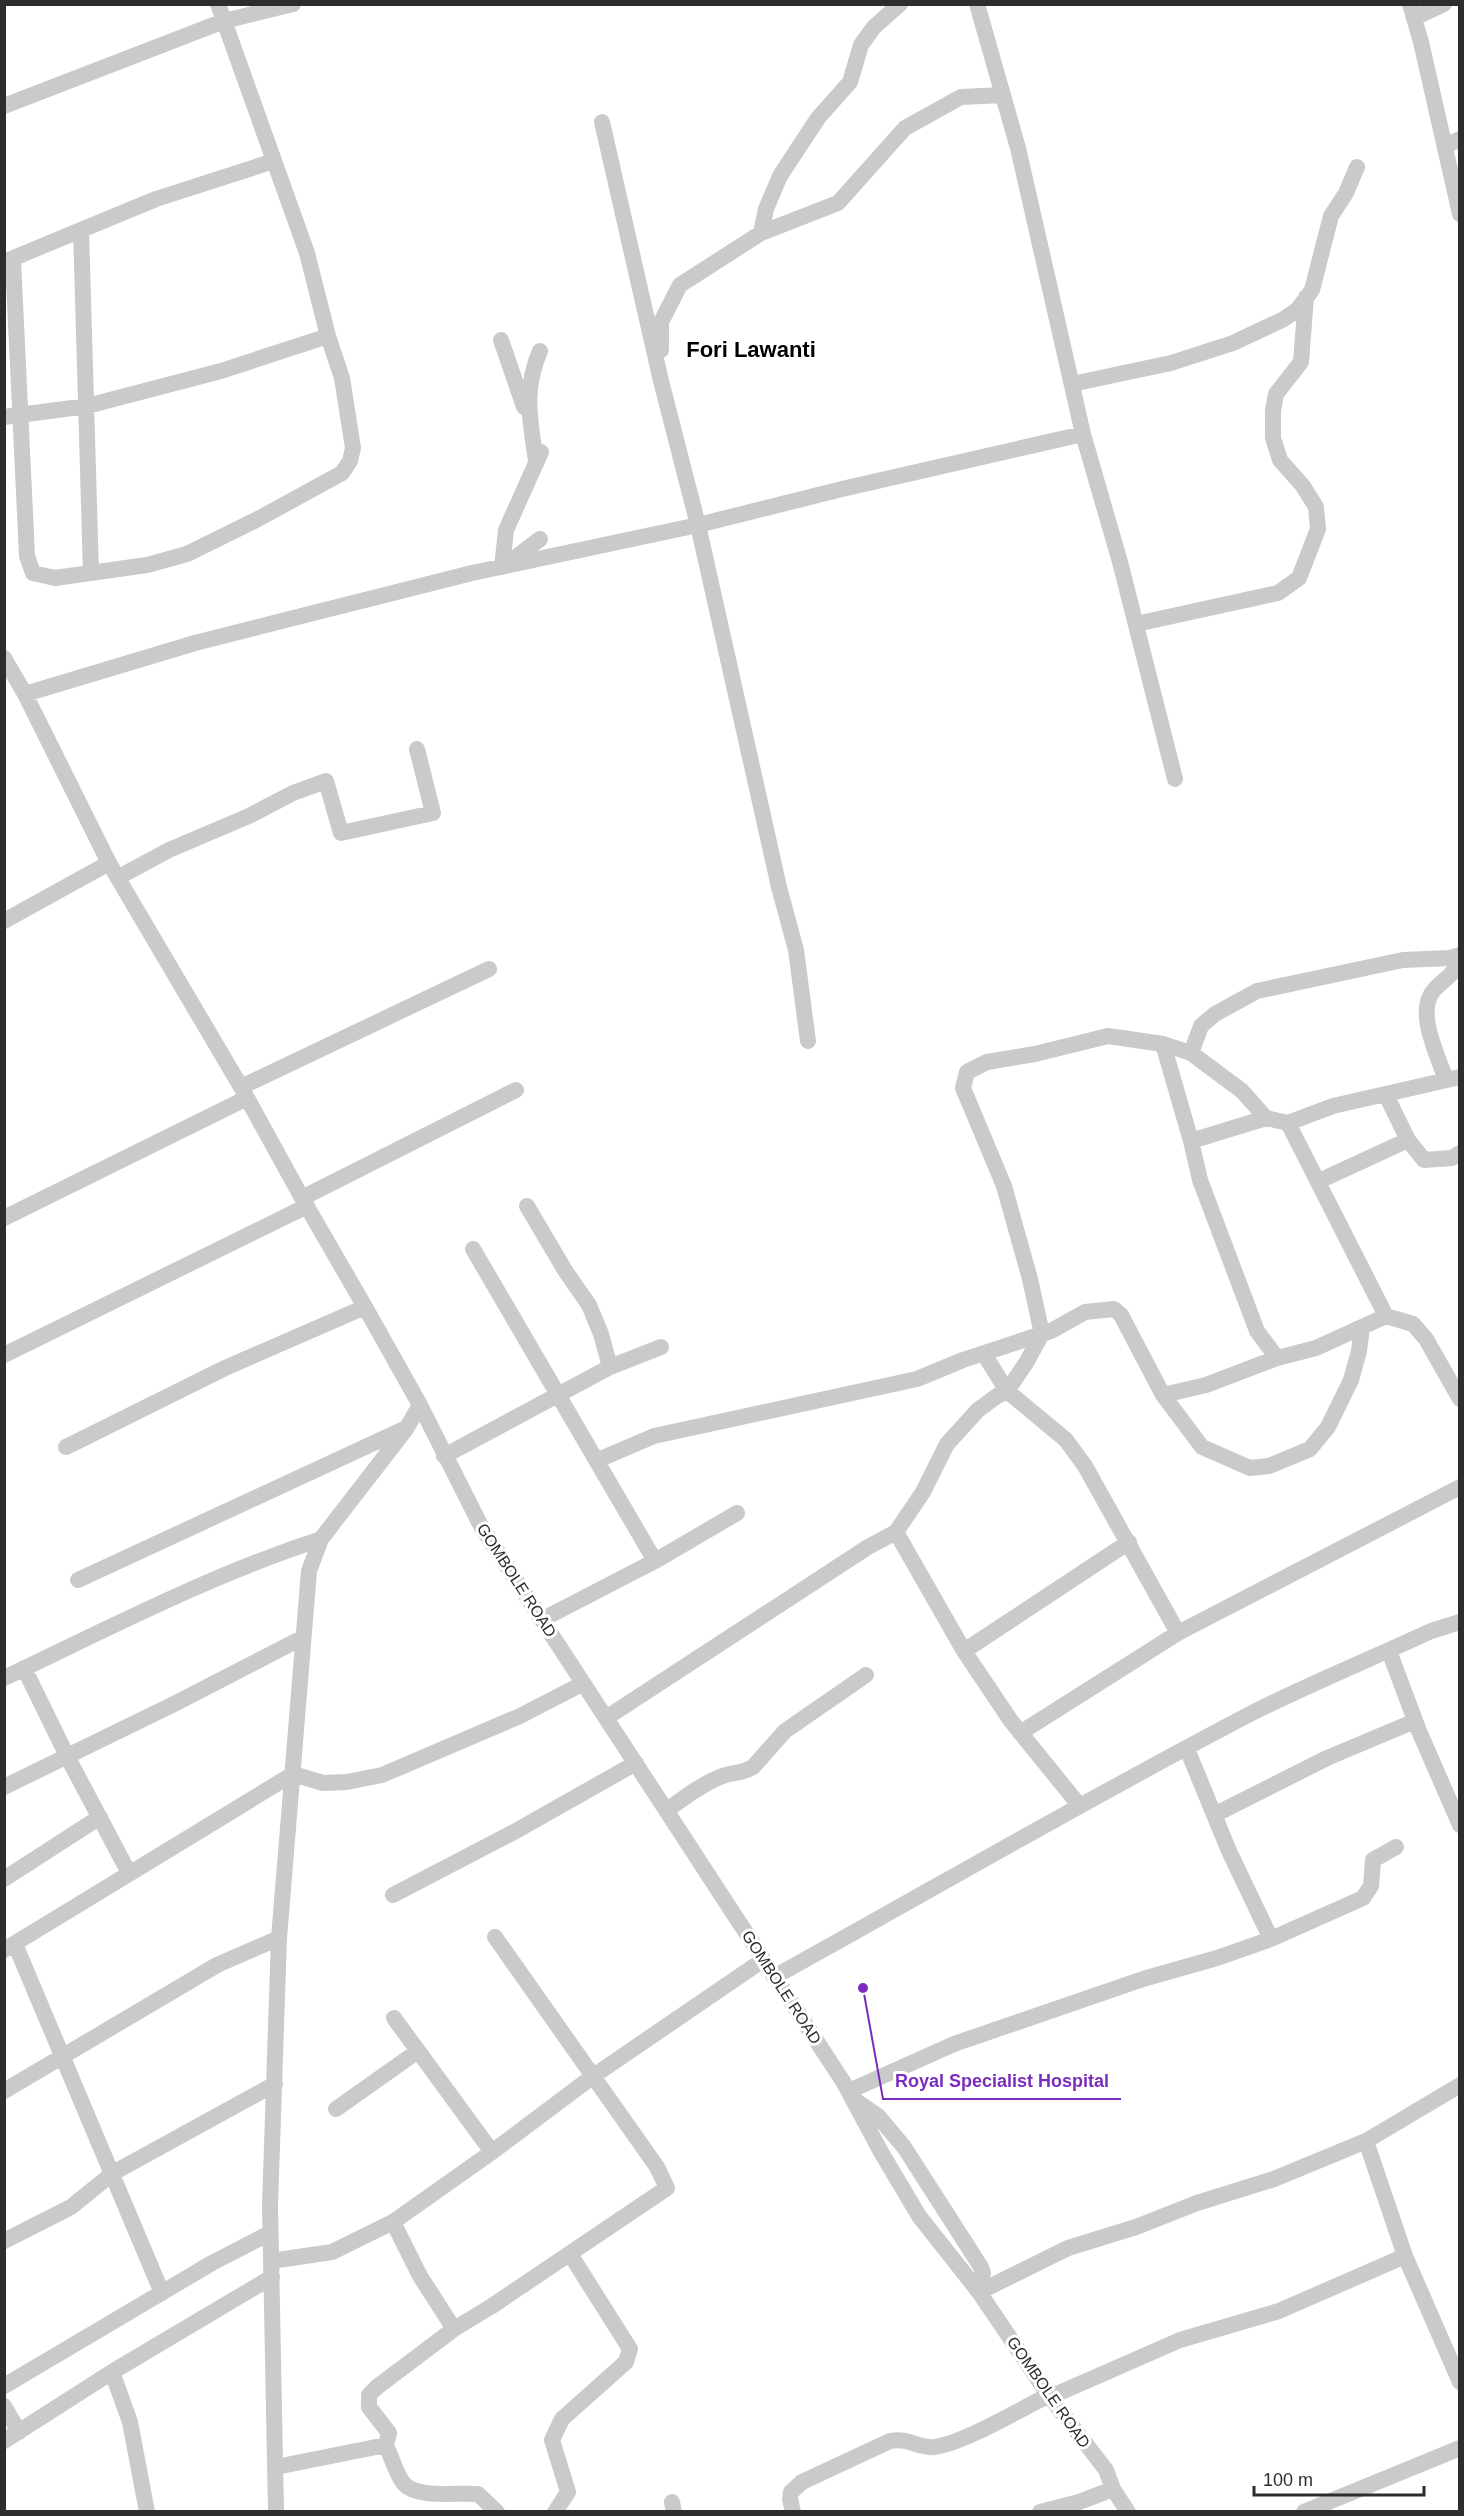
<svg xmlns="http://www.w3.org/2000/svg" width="1464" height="2516" viewBox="0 0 1464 2516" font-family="Helvetica,sans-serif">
<rect width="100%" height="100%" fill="#fff"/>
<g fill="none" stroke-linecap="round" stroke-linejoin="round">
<!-- minor -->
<path stroke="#cacaca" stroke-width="16" d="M977,4L1018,148L1083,434L1120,562L1175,779
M1410,4L1421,42L1460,214
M1414,18L1444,4
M4,106L224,21L293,4
M602,122L661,381L698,525L779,887L796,950L808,1041
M1445,146L1460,139
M81,230L91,573
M761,233L766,209L780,176L818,118L850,82L861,45L874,27L900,4
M13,260L27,556L33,573L55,578L147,565L187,554L258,519L342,473L350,461L353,448L342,378L328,336L307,253L218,4
M4,262L156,199L274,161
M501,340L524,407
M661,350V322L680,285L761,233L838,203L905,128L961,97L1003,95
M1072,384L1171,363L1233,343L1284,319L1298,309L1312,290L1331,216L1346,193L1357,167
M4,417L87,406L221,371L328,336
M536,461C530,420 523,390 540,351
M508,563L540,539
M502,567L506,530L541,452
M1136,624L1278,593L1299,578L1318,529L1316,507L1303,486L1280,460L1273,438V411L1276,394L1301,362L1306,297
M4,658L25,694L109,863L241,1087L302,1198L365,1307L420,1405L482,1528L844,2083L881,2152L919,2216L979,2292L1050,2397L1106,2470L1113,2489L1128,2512
M25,694L195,643L472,573L698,525L842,489L1083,434
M119,877L169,850L249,816L293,793L326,781L341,833L433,813L417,749
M4,921L109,863
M1163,1044L1191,1141
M1191,1053L1201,1026L1215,1014L1257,991L1403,960L1450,958L1460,955
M1446,1080C1438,1056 1415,1011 1434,990C1443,980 1453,975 1460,963
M241,1087L489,969
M1386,1095L1408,1140L1424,1160L1452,1158L1460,1153
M1288,1123L1386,1316
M1319,1181L1408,1140
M302,1198L516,1090
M527,1206L566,1272L589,1305L601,1334L610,1367
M4,1218L247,1098
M473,1249L655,1561
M984,1354L1007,1391L1066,1440L1085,1466L1178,1633
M4,1355L307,1206
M1277,1358L1257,1331L1200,1180L1191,1141L1266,1118L1288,1123L1333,1106L1460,1077
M1163,1395L1206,1385L1277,1358L1316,1348L1386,1316L1413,1324L1426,1339L1460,1399
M66,1447L225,1368L365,1307
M444,1456L610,1367L661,1347
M598,1460L654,1436L917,1379L963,1360L1051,1331L1085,1312L1114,1309L1121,1315L1163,1395L1202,1447L1250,1468L1269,1466L1310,1449L1328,1427L1351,1380L1359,1351L1362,1327
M896,1532L964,1651L1011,1721L1079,1805
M78,1580L404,1429
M543,1619L655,1561L737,1513
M964,1651L1129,1542
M1389,1651L1419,1731L1460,1825
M24,1668L67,1756L129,1873
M4,1678C109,1628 211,1575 321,1539
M606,1718L868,1547L896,1532L923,1492L947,1444L978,1410L997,1396L1007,1391L1026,1363L1042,1334L1030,1279L1004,1186L963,1088L967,1072L987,1062L1035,1054L1108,1036L1163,1044L1191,1053L1242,1091L1266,1118
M1020,1733L1178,1633L1460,1487
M1187,1749L1229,1851L1271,1939
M4,1787L174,1704L302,1638
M667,1810C684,1798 700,1785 720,1777C731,1772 742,1774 753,1767L785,1731L866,1675
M1214,1815L1327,1758L1415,1721
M4,1879L100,1817
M393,1895L514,1832L636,1763
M15,1944L162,2293
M4,1950L293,1774L323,1783L347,1782L382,1775L520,1716L582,1684
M774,1977C933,1889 1089,1798 1250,1714C1309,1684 1371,1659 1431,1631L1460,1622
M394,2018L492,2152
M4,2091L217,1965L279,1938
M849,2091L954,2044L1143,1979L1217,1958L1271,1939L1363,1898L1371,1886L1373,1860L1396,1847
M855,2100L878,2116L904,2147L981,2267L983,2273L977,2290
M336,2109L418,2051
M1366,2141L1405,2256L1460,2382
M4,2241L71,2207L113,2173L275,2084
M271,2261L332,2252L393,2222
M979,2292L1068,2248L1136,2227L1197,2203L1274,2179L1366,2141L1460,2085
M454,2329L420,2276L393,2222L492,2152L592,2077L763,1960
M112,2372L130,2422L147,2512
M4,2386L212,2263L270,2233
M1050,2397L1180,2340L1279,2311L1405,2256
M4,2406L19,2432
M4,2441L112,2372L272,2277
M386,2445C391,2456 396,2474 404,2484C418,2499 459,2492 478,2494L497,2512
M276,2467L386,2445L389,2433L369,2407V2395L377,2387L454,2329L492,2306L667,2188L657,2167L495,1937
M672,2502L674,2512
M276,2512L270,2205L279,1938L309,1571L321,1539L406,1429L420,1405
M555,2512L568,2492L552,2440L562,2419L626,2362L630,2349L570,2254
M793,2512L790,2499L791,2492L802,2482L890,2441C909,2437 918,2449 935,2447C964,2443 1021,2409 1049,2395
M1040,2512L1079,2502L1113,2489
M1304,2512L1460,2448"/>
</g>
<g text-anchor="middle" stroke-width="6" stroke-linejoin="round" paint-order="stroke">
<!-- street labels -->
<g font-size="16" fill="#2d2d2d" stroke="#fff">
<text transform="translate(517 1580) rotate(57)" y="6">GOMBOLE ROAD</text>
<text transform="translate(782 1987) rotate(57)" y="6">GOMBOLE ROAD</text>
<text transform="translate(1049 2392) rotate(55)" y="6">GOMBOLE ROAD</text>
</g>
<!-- district labels -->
<g font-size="22" font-weight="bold" fill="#000" stroke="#fff">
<text x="751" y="357">Fori Lawanti</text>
</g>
</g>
<!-- callouts -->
<path fill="none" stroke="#7b2cbf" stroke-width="2" d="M863 1988L883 2099H1121"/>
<circle fill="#7b2cbf" stroke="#fff" stroke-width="2" cx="863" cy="1988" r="6"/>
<g font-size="18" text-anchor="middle" font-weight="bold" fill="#7b2cbf" stroke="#fff" stroke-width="6" stroke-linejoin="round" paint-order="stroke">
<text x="1002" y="2087">Royal Specialist Hospital</text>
</g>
<!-- border -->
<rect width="1464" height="2516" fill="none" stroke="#2d2d2d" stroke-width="12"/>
<!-- scale -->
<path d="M1254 2486v9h170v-9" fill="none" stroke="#2d2d2d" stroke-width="3"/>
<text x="1263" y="2486" font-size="18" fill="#2d2d2d" stroke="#ffffff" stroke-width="4.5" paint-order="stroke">100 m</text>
</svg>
